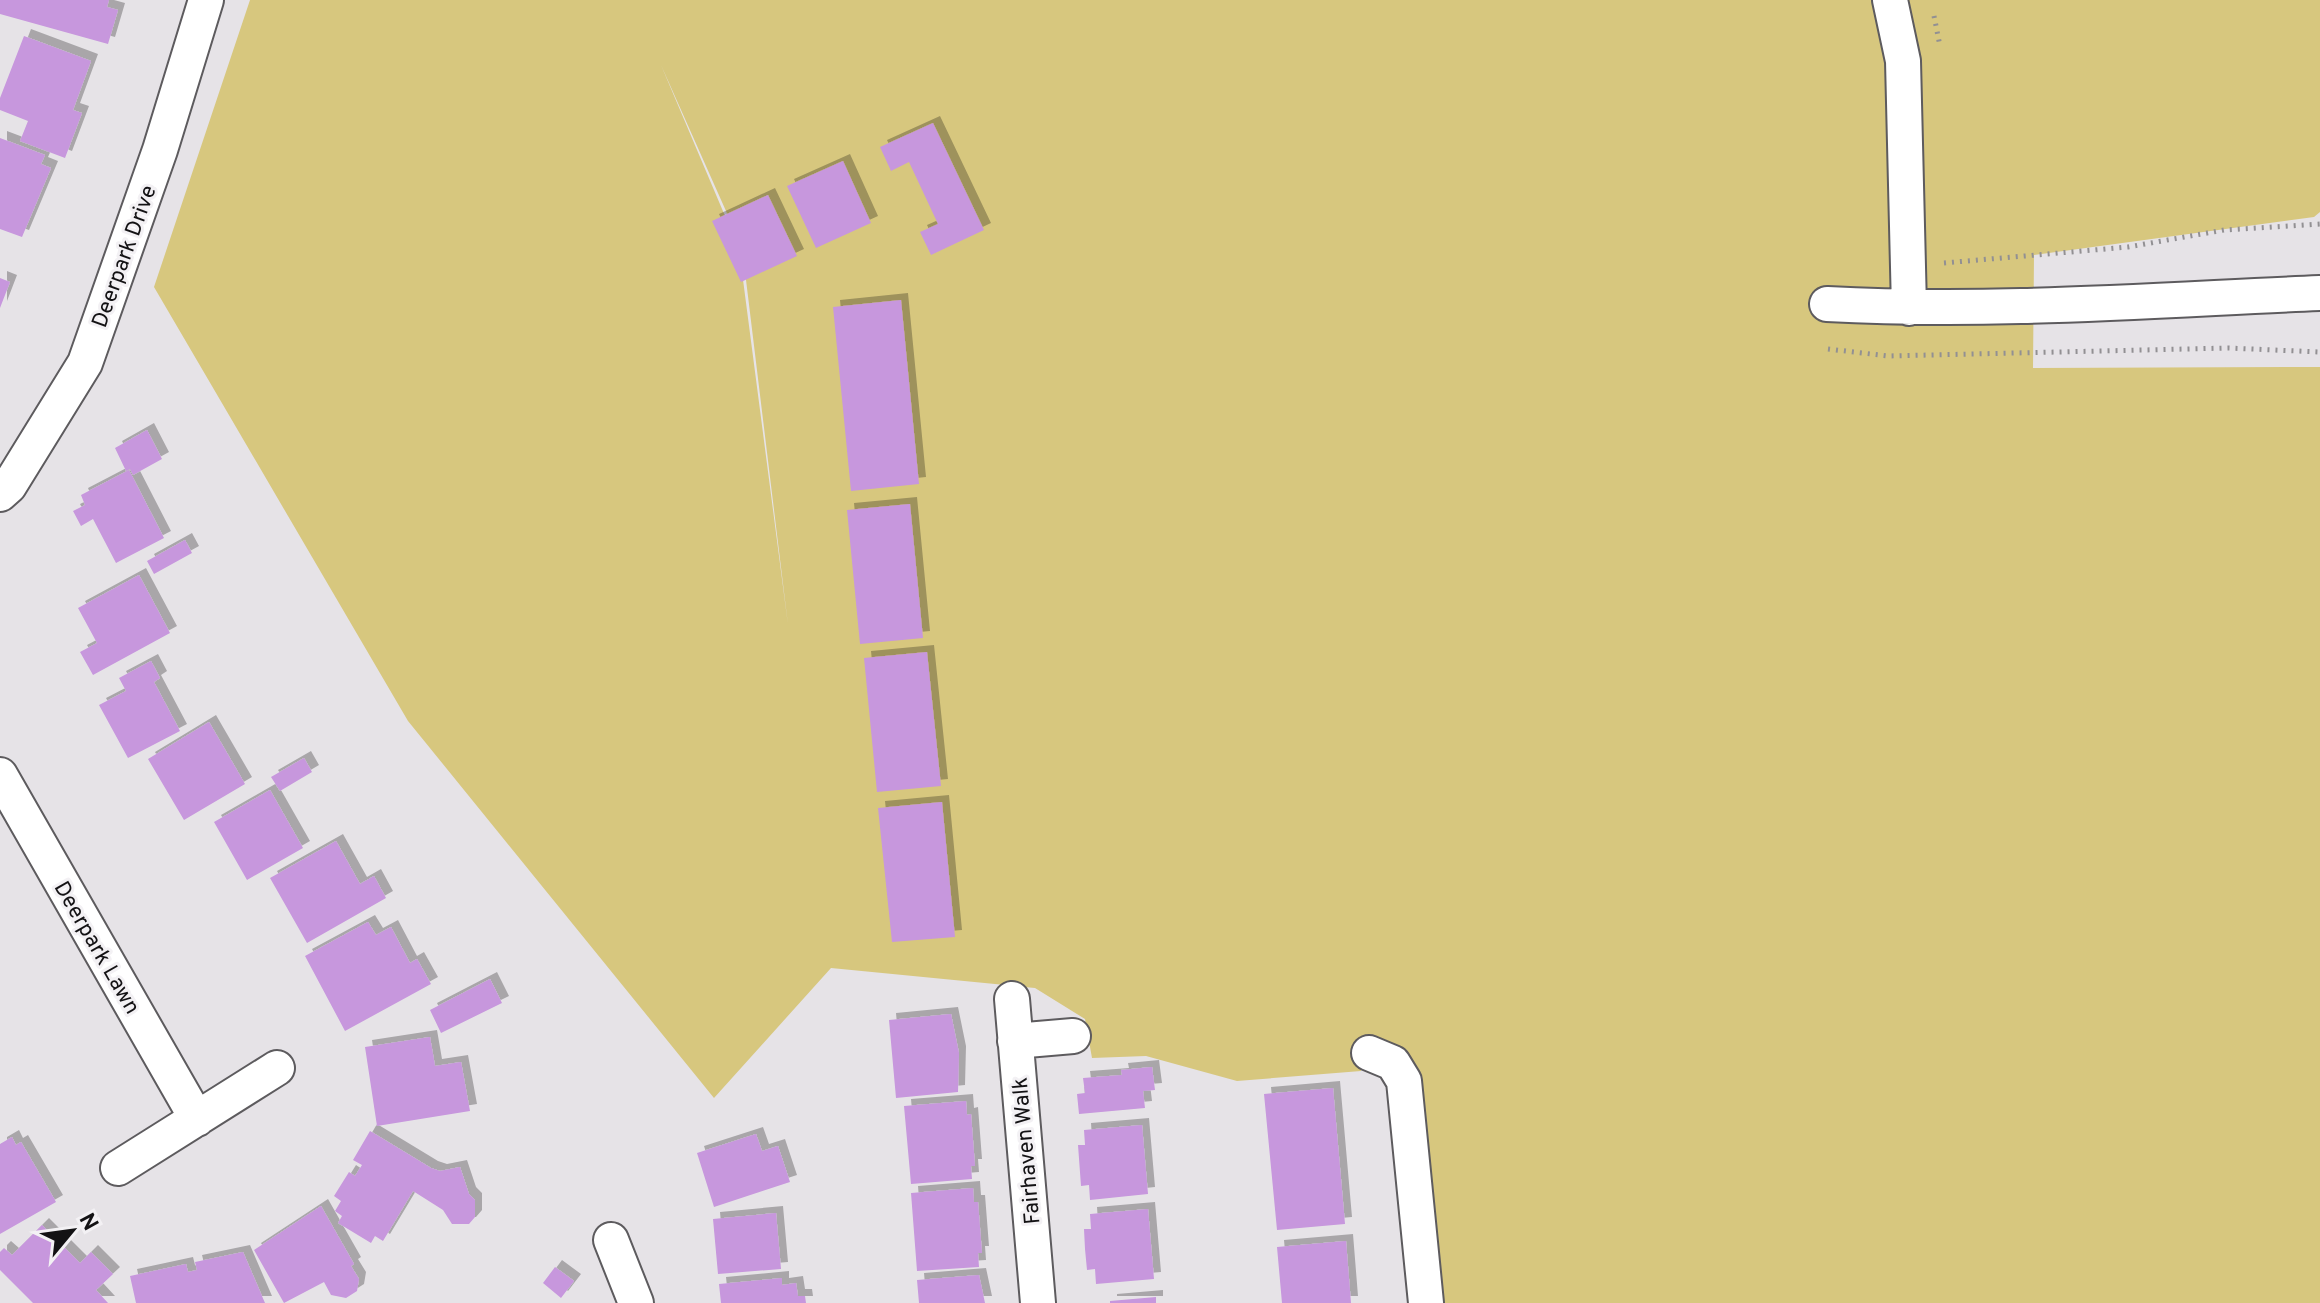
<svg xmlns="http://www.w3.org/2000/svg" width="2320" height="1303" viewBox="0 0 2320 1303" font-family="Overpass,sans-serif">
<defs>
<filter id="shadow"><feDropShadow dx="7" dy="-7" stdDeviation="0" flood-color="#0004"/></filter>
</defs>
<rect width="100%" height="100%" fill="#e6e3e7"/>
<!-- green -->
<path fill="#d7c77e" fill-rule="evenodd" d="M250,0H2320V212L2314,217L2034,255L2033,368L2320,367V1303H1440L1422,1097L1371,1038L1361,1071L1237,1081L1146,1056L1092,1058L1085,1019L1035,988L831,968L714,1098L408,721L154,287ZM661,65L742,247L788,625L739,249Z"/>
<!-- building -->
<path fill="#c797dd" filter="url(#shadow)" d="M0,0H109L107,7L118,10L108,44L0,14Z
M24,36L91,61L73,110L82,113L65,158L20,141L28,121L0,110V98Z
M933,123L984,230L931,255L920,232L938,224L909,162L891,171L880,147Z
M0,138L45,155L41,164L51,168L22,237L0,229Z
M843,161L871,223L816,248L787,186Z
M768,195L797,256L741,282L712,221Z
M0,278L10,282L0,308Z
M901,300L919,484L851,491L833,307Z
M147,430L162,459L133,475L130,469L126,471L115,448Z
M129,470L164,538L116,563L93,519L81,526L73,511L85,505L81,495Z
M910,504L923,638L860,644L847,510Z
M185,540L192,553L154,574L147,561Z
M139,575L170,633L93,675L80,652L97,643L78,608Z
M927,652L941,786L877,792L864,658Z
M151,661L160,678L154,682L180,731L128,758L99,705L126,691L119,678Z
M209,722L245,784L184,820L148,759Z
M304,758L312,772L280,791L271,777Z
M270,790L303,848L247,880L214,822Z
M942,802L955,937L892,942L878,808Z
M336,841L360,884L374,876L386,898L307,943L270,878Z
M368,922L376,935L391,927L410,963L417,959L431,984L345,1031L305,956Z
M490,979L502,1003L441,1033L430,1010Z
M951,1014L959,1053L958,1092L896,1098L889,1020Z
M430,1037L435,1066L461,1062L470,1111L377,1126L365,1047Z
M1152,1067L1155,1090L1143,1091L1145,1108L1079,1114L1077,1094L1085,1093L1083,1078L1122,1075L1121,1070Z
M1333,1088L1345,1224L1277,1230L1264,1094Z
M966,1101L967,1115L971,1114L975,1166H971L972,1179L911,1184L904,1106Z
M1142,1125L1148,1194L1090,1200L1089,1185L1081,1186L1078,1145H1085L1084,1130Z
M370,1131L431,1168L440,1171L460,1167L469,1194L475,1200V1217L469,1224H452L443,1210L413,1191L383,1241L375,1236L371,1243L338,1223L342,1216L335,1211L341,1201L334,1196L349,1172L355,1176L362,1165L353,1160Z
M756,1134L762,1151L778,1146L790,1182L714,1207L697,1153Z
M12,1137L16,1145L21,1142L56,1202L0,1234V1144Z
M973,1188L974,1202H978L982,1253H978L979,1267L917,1271L911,1193Z
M321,1206L354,1264L351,1266L359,1279L357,1291L346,1298L331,1295L324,1282L284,1303L254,1250Z
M1148,1209L1154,1279L1096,1284L1095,1269L1087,1270L1085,1249L1084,1229H1091L1090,1214Z
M776,1213L781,1269L718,1274L713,1219Z
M42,1225L80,1263L91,1252L113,1274L96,1290L108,1303H33L0,1270V1252L4,1248L12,1255Z
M1346,1241L1351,1303H1282L1277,1247Z
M243,1252L265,1303H136L130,1276L186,1264L188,1272L197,1270L195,1262Z
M555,1267L574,1281L561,1298L543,1283Z
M979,1275L985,1303H919L917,1280Z
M782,1278V1285L796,1283L798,1296H805L806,1303H721L719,1284Z
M1156,1297V1303H1110V1301Z"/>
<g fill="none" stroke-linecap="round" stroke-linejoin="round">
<!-- minor casing -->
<g stroke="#5d5b5e" stroke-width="38">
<path id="minor" d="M1890,0L1903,61L1909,308
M1827,304C1991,313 2156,300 2320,293
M0,494L9,486L85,363L160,150L206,0
M0,775L197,1119
M1012,999L1038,1303
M1015,1041L1073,1036
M1369,1053L1393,1063L1404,1081L1426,1303
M118,1168L277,1068
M611,1240L636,1303"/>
</g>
<!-- path -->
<path stroke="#929093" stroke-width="5" stroke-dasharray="2 6" stroke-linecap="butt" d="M1934,16L1940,46
M1944,263L2128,247L2224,230L2320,224
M1828,349L1888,356L2228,348L2320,352"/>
<!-- minor -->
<use href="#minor" stroke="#fff" stroke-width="34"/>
</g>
<g text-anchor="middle" stroke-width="6" stroke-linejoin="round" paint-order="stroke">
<!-- street labels -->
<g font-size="22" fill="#131214" stroke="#f3f1f4">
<text transform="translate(123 256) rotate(-70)" y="8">Deerpark Drive</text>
<text transform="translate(98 947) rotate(60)" y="8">Deerpark Lawn</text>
<text transform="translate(1025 1151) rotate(-95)" y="8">Fairhaven Walk</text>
</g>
</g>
<!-- north arrow -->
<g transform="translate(72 1231) rotate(61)" stroke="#f3f1f4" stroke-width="6" paint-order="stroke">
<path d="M0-6L14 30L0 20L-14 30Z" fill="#131214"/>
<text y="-12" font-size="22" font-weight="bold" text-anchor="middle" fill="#131214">N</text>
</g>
</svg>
